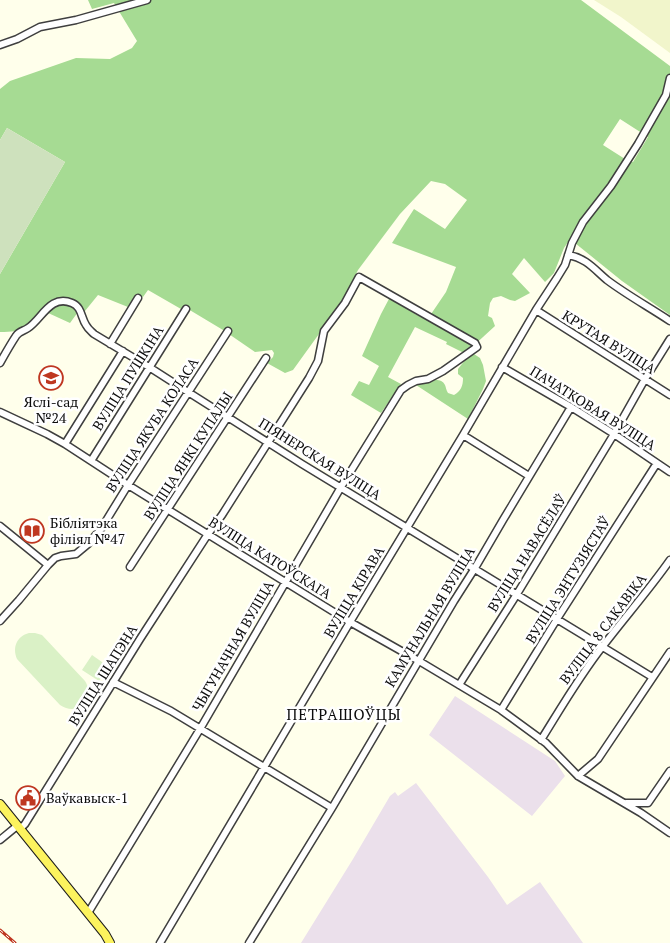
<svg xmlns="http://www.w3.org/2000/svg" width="670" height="943" viewBox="0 0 670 943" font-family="'PT Serif',serif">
<rect width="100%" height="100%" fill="#ffffeb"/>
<!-- industrial -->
<path fill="#ebe0eb" d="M455,696L555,761L565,776L532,816L429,735Z
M416,783L488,877L507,905L540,882L583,943H301L353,859L390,796L395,792L398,796Z"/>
<!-- farmland -->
<path fill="#f1f5cb" d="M594,0H670V53L621,17Z"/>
<!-- forest -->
<path fill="#a6db93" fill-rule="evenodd" d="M88,0H581L670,66V315L622,281L570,239L564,248L554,273L545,282L524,258L512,274L530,293L515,301L510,300L501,296L493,298L490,303L488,316L492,318L495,326L471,348L464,353L446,344L447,342L415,327L388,377L401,384L381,413L351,395L359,381L369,385L379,366L362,356L381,314L390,297L415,314L427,320L446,292L456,267L392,243L414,209L445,229L467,200L445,184L431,181L400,214L358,270L342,302L293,370L285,373L267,363L273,357L274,353L272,350L255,352L223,330L183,306L181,309L148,290L143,297L136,294L128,307L98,295L85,311L78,312L70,323L46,312C28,327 24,332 0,332V274L65,162L7,128L0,140V89L10,81L76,58L110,59L132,48L137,41L114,3L92,9ZM620,119L648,137L633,162L625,159L603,145Z
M474,354L480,358L483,365L486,381L483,389L468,419L416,385C423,383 440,375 445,385C446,387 446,390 448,393L454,395C461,391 463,386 463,378L458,374V369L469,355Z"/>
<!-- cemetery -->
<path fill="#cee1bd" d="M7,128L65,162L0,274V140Z"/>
<!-- pitch -->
<path fill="#daf1c6" d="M29,633H35L42,635L85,681C96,699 78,717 60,705L17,659C12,647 17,636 29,633Z
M92,655L109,667L99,681L82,670Z"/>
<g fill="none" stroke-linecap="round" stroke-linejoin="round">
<!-- minor casing -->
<g stroke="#3f3f3f" stroke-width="9">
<path id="minor" d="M0,45L17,39L40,27L76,20L147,0
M568,255C586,258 594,269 607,280C627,295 649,307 670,321
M536,310L670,395
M110,344L138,298
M0,363C5,354 10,345 16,336C19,331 24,331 28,328C42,319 50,294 72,303C82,307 81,318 86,325C88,329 91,331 94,334L149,367L188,392L302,464L652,677
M502,367L571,407L614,434L670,472
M0,412L47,434L65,444L128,485L350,622L419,661L501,710L546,743L578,776L641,813L670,833
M463,435L529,476
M65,444L123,351
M91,461L186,309
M0,526L48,565
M130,567L266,358
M0,621L19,600L48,565L55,558L61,556L76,554L88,544L101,529L128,485L228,331
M113,682L171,711L332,808
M459,685L517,594L614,434L645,379L670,339
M501,710L557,619L657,463
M541,740C561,708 580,675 603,646C625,617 649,590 670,560
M578,776L598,759L670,652
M626,803H648L670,771
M20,829L25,824L140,639L208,534L222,515L309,378L318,361L324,331L345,303L359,277L475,343L477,347L443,371L428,379L416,381L408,385L401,390L341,487L200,729L88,913
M0,840L17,826
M160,943L350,622L463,435L536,310L557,278L565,265L572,243L583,222L611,186L638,144L666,95L670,78
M249,943L332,808L454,601L475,568L503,520L571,407"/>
</g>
<!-- major casing -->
<g stroke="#1d1d1d" stroke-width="10">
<path id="major" d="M0,804L105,934L110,943"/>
</g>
<!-- minor -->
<use href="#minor" stroke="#fff" stroke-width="6"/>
<!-- major -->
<use href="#major" stroke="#fcf35e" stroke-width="8"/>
<!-- rail casing -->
<g stroke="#bf3721" stroke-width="3">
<path id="rail" d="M0,930L15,943"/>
</g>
<!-- rail -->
<use href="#rail" stroke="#fff" stroke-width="1" stroke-dasharray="4" stroke-linecap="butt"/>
</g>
<!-- icons -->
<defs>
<g id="school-ring" transform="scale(1.25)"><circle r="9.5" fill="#fff" stroke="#bf3721" stroke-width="1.5"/><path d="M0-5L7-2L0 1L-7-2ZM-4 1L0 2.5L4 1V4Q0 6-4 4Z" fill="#bf3721"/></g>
<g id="library-ring" transform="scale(1.25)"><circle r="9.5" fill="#fff" stroke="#bf3721" stroke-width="1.5"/><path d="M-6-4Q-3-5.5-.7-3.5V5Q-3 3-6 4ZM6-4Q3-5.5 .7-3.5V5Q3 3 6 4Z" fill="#bf3721"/></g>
<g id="civic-ring" transform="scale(1.25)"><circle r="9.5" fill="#fff" stroke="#bf3721" stroke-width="1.5"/><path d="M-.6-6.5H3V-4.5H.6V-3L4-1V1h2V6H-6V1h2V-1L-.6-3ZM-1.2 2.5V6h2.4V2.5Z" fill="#bf3721"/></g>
</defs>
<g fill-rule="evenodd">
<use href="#school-ring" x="51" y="378"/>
<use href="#library-ring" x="32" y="531"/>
<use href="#civic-ring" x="28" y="798"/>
</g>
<g text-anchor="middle" stroke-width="5" stroke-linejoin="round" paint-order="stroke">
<!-- street labels -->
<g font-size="14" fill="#0c0c0c" stroke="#fff">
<text transform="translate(609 342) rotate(32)" y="5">КРУТАЯ ВУЛІЦА</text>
<text transform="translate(128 378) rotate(-58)" y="5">ВУЛІЦА ПУШКІНА</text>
<text transform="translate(593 408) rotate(32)" y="5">ПАЧАТКОВАЯ ВУЛІЦА</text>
<text transform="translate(152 425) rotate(-57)" y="5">ВУЛІЦА ЯКУБА КОЛАСА</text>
<text transform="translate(188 456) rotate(-57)" y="5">ВУЛІЦА ЯНКІ КУПАЛЫ</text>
<text transform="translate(320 459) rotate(32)" y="5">ПІЯНЕРСКАЯ ВУЛІЦА</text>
<text transform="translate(527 553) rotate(-58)" y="5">ВУЛІЦА НАВАСЁЛАЎ</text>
<text transform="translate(270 558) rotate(32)" y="5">ВУЛІЦА КАТОЎСКАГА</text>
<text transform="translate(568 580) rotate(-58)" y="5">ВУЛІЦА ЭНТУЗІЯСТАЎ</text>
<text transform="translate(354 592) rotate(-59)" y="5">ВУЛІЦА КІРАВА</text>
<text transform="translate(430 617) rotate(-59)" y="5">КАМУНАЛЬНАЯ ВУЛІЦА</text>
<text transform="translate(603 629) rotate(-53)" y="5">ВУЛІЦА 8 САКАВІКА</text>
<text transform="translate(233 646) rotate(-60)" y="5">ЧЫГУНАЧНАЯ ВУЛІЦА</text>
<text transform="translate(103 675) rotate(-58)" y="5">ВУЛІЦА ШАПЭНА</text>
</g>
<!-- poi labels -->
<g font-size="14" fill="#0c0c0c" stroke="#fff" text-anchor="start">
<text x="51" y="407" text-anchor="middle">Яслі-сад<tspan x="51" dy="16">№24</tspan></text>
<text x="50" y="528">Бібліятэка<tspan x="50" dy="16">філіял №47</tspan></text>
<text x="46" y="803">Ваўкавыск-1</text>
</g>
<!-- neighbourhood labels -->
<g font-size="15" letter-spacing="1" fill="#0c0c0c" stroke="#fff">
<text x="344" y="720">ПЕТРАШОЎЦЫ</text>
</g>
</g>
</svg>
